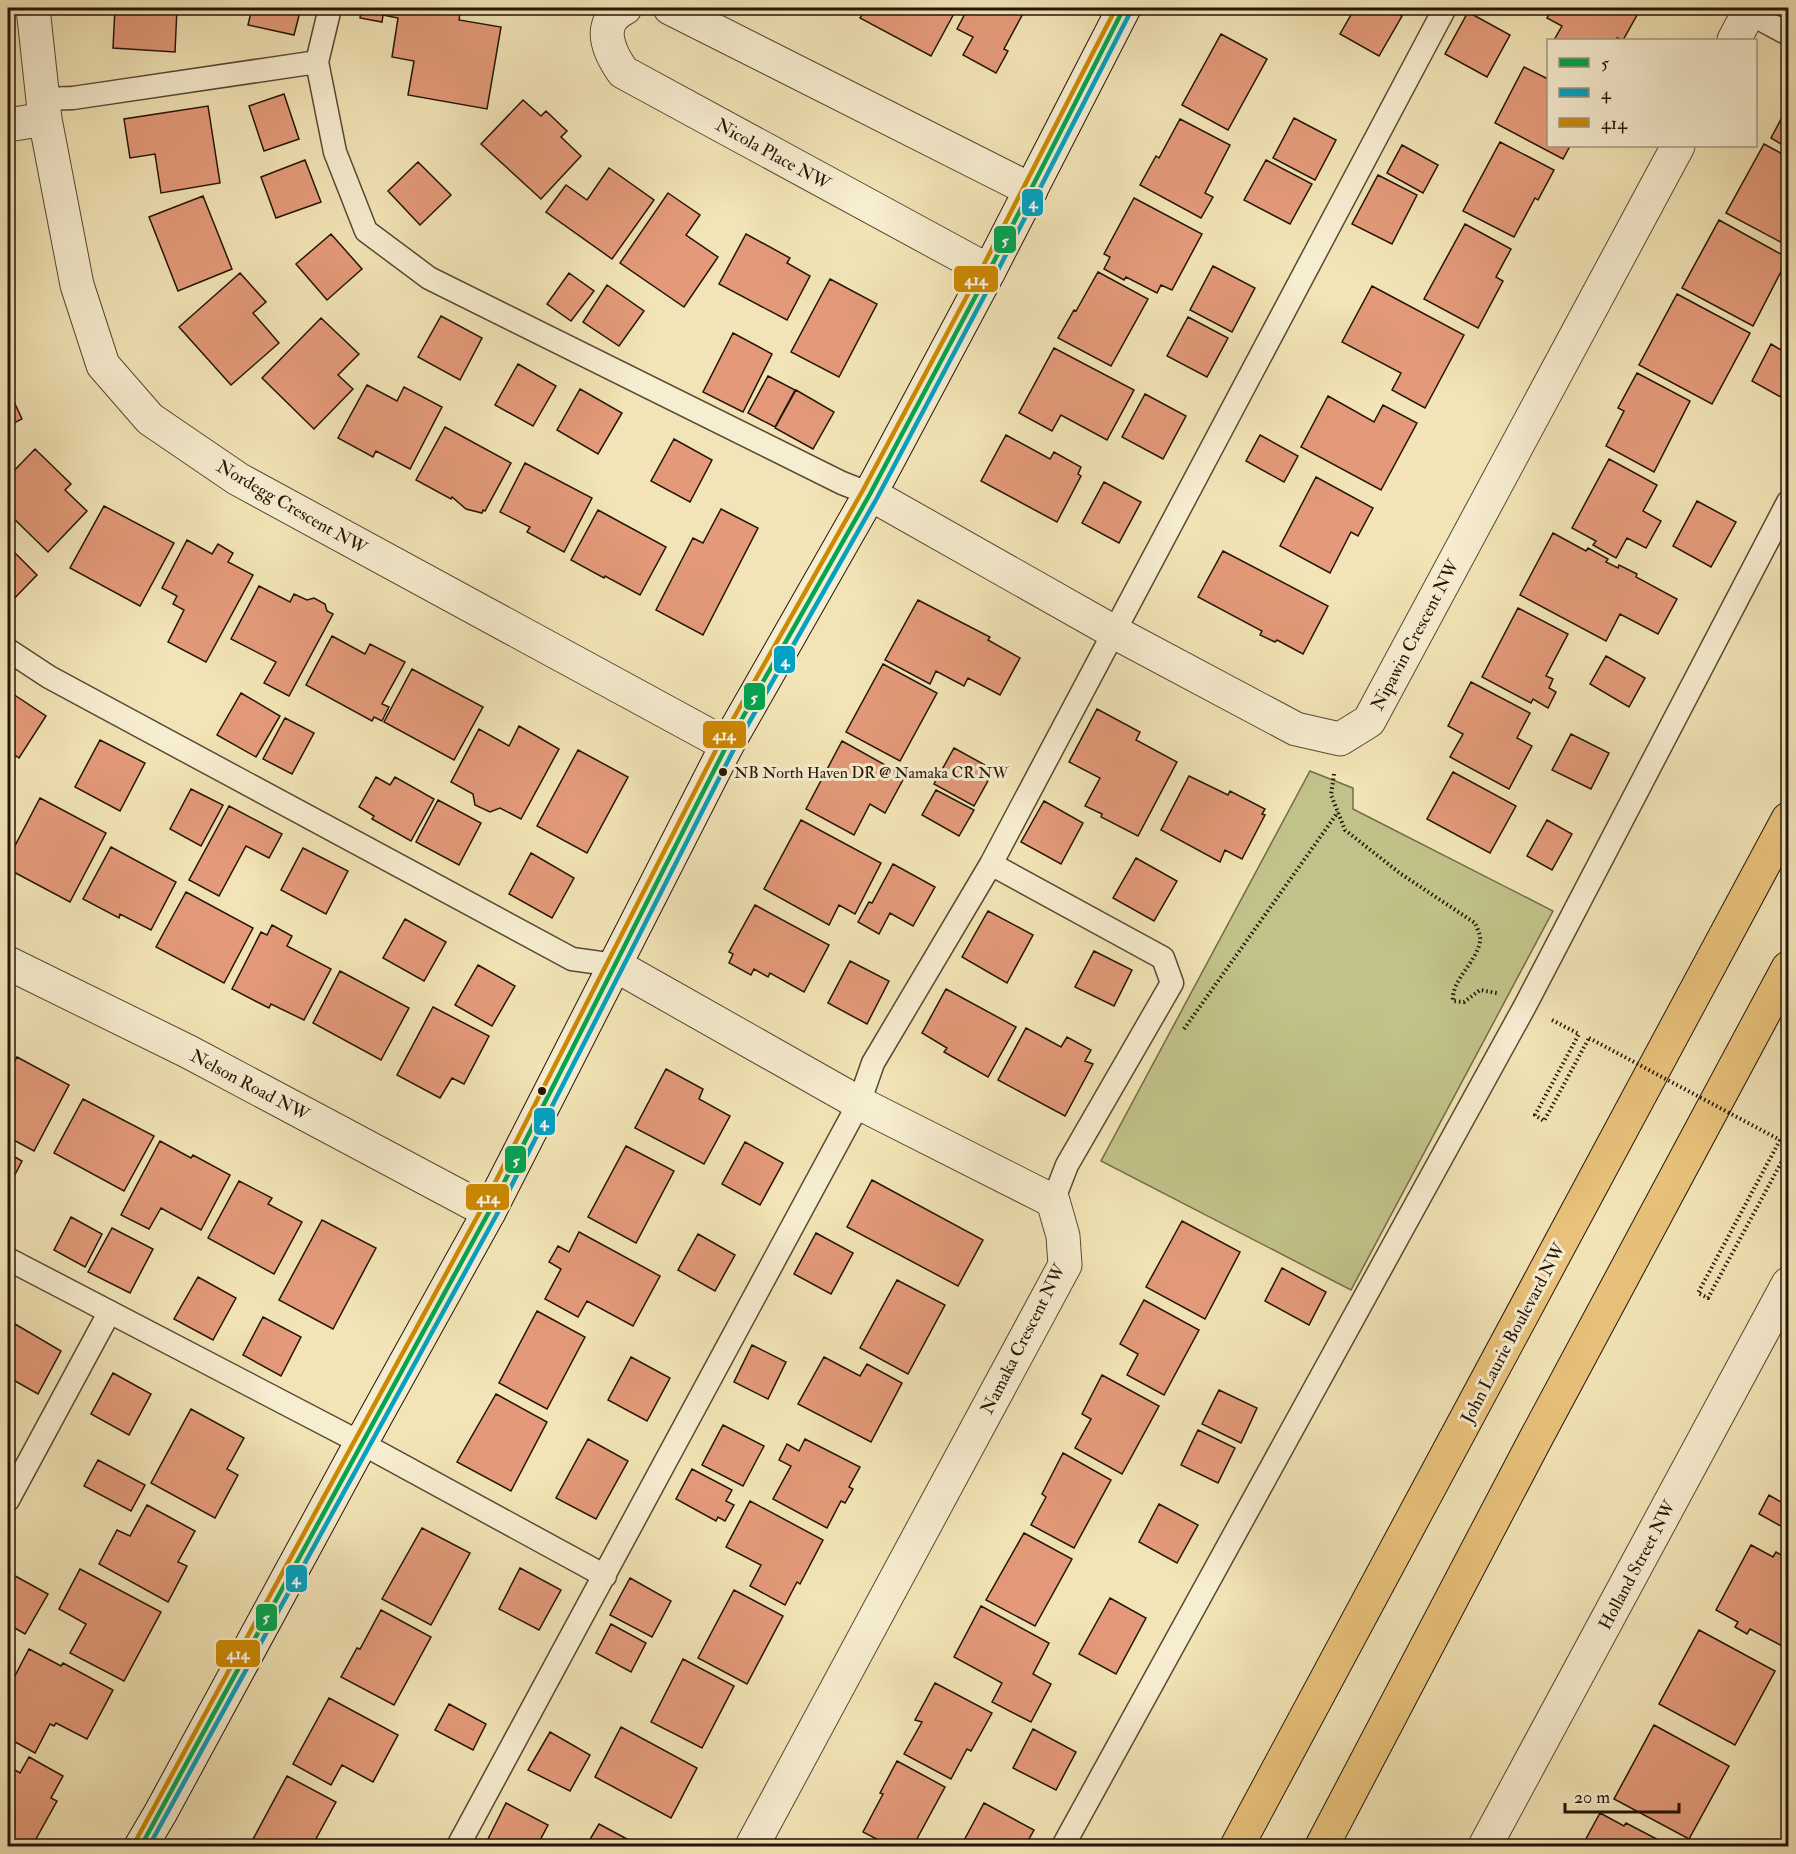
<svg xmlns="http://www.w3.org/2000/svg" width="1796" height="1854" viewBox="0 0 1796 1854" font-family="'IM FELL Double Pica',serif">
<rect width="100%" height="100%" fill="#f2e4b6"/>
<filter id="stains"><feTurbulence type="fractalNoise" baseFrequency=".00333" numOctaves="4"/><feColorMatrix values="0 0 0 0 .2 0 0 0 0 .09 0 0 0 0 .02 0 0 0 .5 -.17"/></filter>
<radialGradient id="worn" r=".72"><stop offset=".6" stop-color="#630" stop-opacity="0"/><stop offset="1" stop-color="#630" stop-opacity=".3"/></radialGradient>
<!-- green -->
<path fill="#c1c289" stroke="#726c48" stroke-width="1.5" d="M1310,771L1353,788V809L1553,911L1351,1290L1101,1161Z"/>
<!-- building -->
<path fill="#e49a7a" stroke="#241507" stroke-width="1.5" d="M115,8H177L175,52L113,48Z
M252,8H301L294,35L248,25Z
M357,8H426L460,13L459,20L501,27L487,109L408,95L414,61L392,57L398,18L383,15L382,22L360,18L361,12L356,11Z
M866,8H957L931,56L860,18Z
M968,8H1026L1004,49L1008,51L996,73L963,55L973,37L957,29Z
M1355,8H1387L1402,16L1379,56L1340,34Z
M1552,9V8H1641L1623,40L1617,38L1616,40H1554L1562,26L1547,18Z
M1468,12L1510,35L1487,77L1445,54Z
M1221,34L1267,59L1228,130L1182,105Z
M1524,67L1548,79V146H1570L1563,159L1495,123Z
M284,94L299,139L264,151L249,106Z
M523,100L541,116L546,111L567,131L561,137L581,156L541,199L481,144Z
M208,106L220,183L161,193L155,154L130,158L124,119Z
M1788,106V148L1771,138Z
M1294,118L1336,140L1315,180L1273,158Z
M1180,119L1230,145L1205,193L1213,197L1201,218L1140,185L1156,156L1159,158Z
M1500,142L1554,170L1538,200L1535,198L1514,237L1463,211Z
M1764,144L1788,157V246L1726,213Z
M1402,145L1438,165L1423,193L1387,173Z
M305,160L321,202L276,218L261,177Z
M1266,160L1312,184L1290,224L1244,200Z
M418,162L451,195L420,225L388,191Z
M609,168L654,200L612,259L546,212L566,185L587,200Z
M1378,175L1417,195L1392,244L1352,224Z
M668,193L700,215L686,235L718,257L684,307L620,263Z
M203,196L232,269L178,291L149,217Z
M1134,198L1202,234L1172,290L1161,285L1157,293L1126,277L1124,280L1104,269L1110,257L1104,254Z
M1719,220L1788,258L1753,326L1682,288Z
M1465,224L1511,249L1496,277L1503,281L1478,328L1424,299Z
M331,234L362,269L327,300L296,264Z
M746,234L790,258L787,263L810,276L787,320L719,284Z
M1213,266L1255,288L1232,332L1190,310Z
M1098,272L1148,299L1111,366L1058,338L1074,310L1076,311Z
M240,273L266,302L253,313L279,343L231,385L179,327Z
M569,273L594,291L571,321L547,304Z
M830,279L877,304L839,377L791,352Z
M607,285L644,311L619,346L583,322Z
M1372,286L1464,335L1425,408L1392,390L1401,373L1342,342Z
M1677,294L1750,333L1712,404L1639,365Z
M441,316L482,338L460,380L418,357Z
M1188,317L1228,338L1207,377L1167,356Z
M321,318L359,354L338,375L353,389L314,429L262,378Z
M733,333L772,354L743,412L703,392Z
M1771,344L1788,354V401L1752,381Z
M1054,348L1134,390L1107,440L1061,415L1052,431L1019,413Z
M518,364L556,386L533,426L495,405Z
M1637,373L1690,401L1654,472L1606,446L1624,411L1618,408Z
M768,376L795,390L775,427L748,413Z
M367,385L397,401L404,387L442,407L410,469L376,451L373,457L338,438Z
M8,389L22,419L8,426Z
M580,389L622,413L598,454L557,430Z
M796,390L834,412L813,449L775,428Z
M1145,394L1186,416L1163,459L1122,437Z
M1328,396L1374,422L1383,405L1417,423L1381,490L1301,447Z
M445,427L511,463L485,511L483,510L482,513L466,509L452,497L451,499L416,480Z
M1006,435L1050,459L1054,452L1081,467L1078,474L1081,476L1057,522L981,481Z
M1260,435L1298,456L1284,482L1246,461Z
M674,439L712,460L690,502L651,481Z
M35,449L71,484L65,490L87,511L48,552L8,513V477Z
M1609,459L1657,485L1643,511L1661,521L1646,548L1627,538L1616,558L1593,545L1596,541L1572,528Z
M525,463L592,498L564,552L527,532L530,527L500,512Z
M1316,477L1373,508L1358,536L1351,532L1330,573L1280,546Z
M1104,482L1141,502L1119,543L1082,523Z
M1697,501L1736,522L1711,567L1673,546Z
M104,506L174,543L140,606L70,568Z
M721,509L758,528L703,635L656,610L693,538L703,543Z
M598,510L666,547L640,595L605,576L604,578L571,560Z
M1553,533L1586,551L1588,548L1608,559L1606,562L1618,568L1619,565L1637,574L1636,577L1677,599L1658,634L1620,614L1606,641L1520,595Z
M187,540L212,554L218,544L233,553L228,562L253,575L206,662L168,642L184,610L173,604L177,596L162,588Z
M8,546L37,575L8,605Z
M1223,551L1328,606L1303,654L1277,640L1275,642L1260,635L1262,631L1198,597Z
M259,586L290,602L294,594L307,600L314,598L325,604L327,611L333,614L289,696L264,683L276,662L231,639Z
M918,600L990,637L988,640L1020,658L1000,695L968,678L964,686L936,671L930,684L885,660Z
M1518,608L1568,634L1546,676L1553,679L1549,688L1556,692L1548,708L1533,699L1531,703L1482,677Z
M332,636L365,654L370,644L405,662L382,704L389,707L382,721L374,717L372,721L306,685Z
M1606,656L1645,678L1629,707L1590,684Z
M883,664L937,693L900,761L846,732Z
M412,669L483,707L454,760L384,722Z
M1471,682L1530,713L1517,738L1532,746L1509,789L1450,757L1463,734L1448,726Z
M10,692L46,716L19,758L8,750V697Z
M241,693L280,716L256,757L217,735Z
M1097,709L1140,732L1136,740L1177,762L1138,836L1101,817L1102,814L1085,806L1100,778L1069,762Z
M285,718L314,733L292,774L263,759Z
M519,726L559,749L521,819L500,808L490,812L475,805L473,794L451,782L479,729L509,746Z
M1571,734L1609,753L1591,789L1552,770Z
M100,740L145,763L120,811L75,787Z
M842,741L905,776L885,813L870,804L854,835L806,809Z
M954,748L994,770L974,806L934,784Z
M578,750L628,777L587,853L537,826Z
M1453,772L1516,806L1490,853L1427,819Z
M1189,776L1228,795L1230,791L1265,809L1262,814L1265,815L1242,859L1225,850L1220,862L1161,830Z
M376,777L390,785L395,777L434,799L411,841L372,819L374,816L359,807Z
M191,789L223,805L201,846L170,829Z
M936,790L974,810L959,836L922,815Z
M40,798L106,833L70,902L8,869V859Z
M438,800L481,823L459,865L416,842Z
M1044,801L1083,823L1061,864L1021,842Z
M229,806L282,834L269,858L246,846L219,896L189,880Z
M801,820L881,863L855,914L839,905L829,925L764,889Z
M1547,820L1572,834L1552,870L1527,856Z
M111,847L176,882L151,930L120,914L119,918L83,899Z
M303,848L348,871L326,914L281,890Z
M531,853L574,878L552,918L509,894Z
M1136,858L1177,881L1154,921L1113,898Z
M893,864L935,887L913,926L890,913L879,934L858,922L869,902L872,903Z
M186,892L253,928L224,983L156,947Z
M755,905L829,945L804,992L770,973L768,977L754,969L751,975L729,963L733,954L729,952Z
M988,911L1033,935L1007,983L962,957Z
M405,919L446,942L424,981L383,958Z
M272,925L292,936L287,946L331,969L304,1020L271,1004L269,1008L232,989L261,932L267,935Z
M1094,951L1132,970L1114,1006L1075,987Z
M850,961L889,981L867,1024L828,1003Z
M478,965L515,986L492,1026L455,1005Z
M340,971L409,1008L381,1060L313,1023Z
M946,989L1016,1027L988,1077L944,1052L947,1048L922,1033Z
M433,1007L489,1036L464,1084L452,1078L440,1098L397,1075Z
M1026,1028L1061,1047L1067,1037L1091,1050L1085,1061L1093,1064L1065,1116L998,1080Z
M17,1057L69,1085L34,1151L8,1137V1074Z
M666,1069L703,1089L699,1099L730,1116L704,1164L635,1128Z
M83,1099L154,1136L124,1191L54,1153Z
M160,1141L191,1158L193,1155L230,1175L201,1230L161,1208L149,1229L121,1215Z
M745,1142L783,1163L760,1205L722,1184Z
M626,1146L674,1171L636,1243L588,1217Z
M8,1153L22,1161L8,1188Z
M872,1180L983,1240L958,1286L847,1227Z
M239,1181L272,1198L268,1204L302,1222L274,1274L208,1238Z
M71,1217L102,1234L85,1267L54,1250Z
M322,1220L376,1248L333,1329L279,1300Z
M1182,1221L1240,1252L1205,1319L1146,1287Z
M112,1228L153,1249L130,1293L88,1272Z
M579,1232L660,1276L633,1326L587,1301L578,1317L545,1299L561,1269L549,1262L558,1246L569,1252Z
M816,1233L853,1253L831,1294L794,1274Z
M698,1234L735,1255L715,1291L678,1270Z
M1282,1268L1326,1292L1309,1325L1265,1301Z
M198,1277L236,1298L213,1340L174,1319Z
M897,1280L945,1305L908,1374L860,1348Z
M1144,1300L1199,1330L1164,1395L1127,1375L1138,1354L1120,1344Z
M537,1311L585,1337L547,1409L499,1383Z
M263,1317L301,1337L281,1376L243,1355Z
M15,1324L61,1351L38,1394L8,1377V1337Z
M752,1345L786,1362L768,1399L734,1382Z
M631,1357L670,1378L647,1421L608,1400Z
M824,1357L860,1376L867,1364L902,1383L871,1442L798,1404Z
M113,1373L151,1394L129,1435L91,1414Z
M1102,1375L1159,1406L1122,1474L1075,1448L1091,1419L1082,1414Z
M1219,1390L1257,1408L1241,1443L1202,1424Z
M496,1394L547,1422L511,1491L457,1462Z
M191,1409L244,1438L227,1469L238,1475L215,1518L151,1483Z
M723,1425L764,1446L743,1486L702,1465Z
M1198,1430L1235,1448L1218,1483L1181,1465Z
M588,1439L628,1461L596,1519L556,1498Z
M805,1439L860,1467L849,1487L853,1489L845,1503L841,1501L827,1528L773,1499L791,1466L779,1460L787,1444L799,1451Z
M1063,1453L1111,1480L1074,1548L1031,1525L1046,1497L1042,1494Z
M98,1460L145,1485L131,1511L84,1486Z
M692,1469L732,1490L726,1501L734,1505L725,1521L718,1517L716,1521L676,1499Z
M1788,1488V1530L1759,1514L1769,1495L1781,1502Z
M750,1501L823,1540L800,1584L797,1582L785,1605L750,1586L761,1565L726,1547Z
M1159,1504L1198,1525L1177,1563L1139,1542Z
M147,1505L195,1531L178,1562L187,1566L168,1602L99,1564L117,1530L130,1536Z
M422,1528L470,1553L431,1625L382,1599Z
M1024,1533L1072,1559L1035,1626L986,1600Z
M1751,1545L1773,1557L1776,1552L1788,1559L1785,1564L1788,1566V1643L1786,1648L1750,1629L1747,1634L1735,1627L1738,1622L1716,1610Z
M520,1568L561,1590L539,1630L499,1609Z
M80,1569L161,1612L124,1681L70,1653L86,1624L59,1609Z
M8,1572L48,1594L25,1634L8,1624Z
M630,1578L671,1601L652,1637L610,1615Z
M734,1590L783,1616L747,1684L698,1658Z
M1110,1598L1146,1618L1116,1674L1079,1654Z
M981,1606L1049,1643L1033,1674L1051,1684L1031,1722L992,1702L1002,1683L954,1657Z
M381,1610L431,1637L394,1705L341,1677L357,1648L360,1649Z
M611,1624L646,1643L631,1672L596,1653Z
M1699,1630L1775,1671L1735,1745L1659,1704Z
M29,1649L61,1666L63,1663L113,1690L87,1739L56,1723L54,1726L50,1724L35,1753L8,1738V1689Z
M683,1659L734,1686L702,1748L651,1722Z
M935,1683L992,1713L971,1751L967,1749L951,1779L904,1754L922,1722L915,1720Z
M329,1698L398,1735L373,1782L342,1765L331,1785L293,1764Z
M449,1704L486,1724L473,1750L435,1730Z
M1654,1725L1729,1766L1689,1839L1614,1799Z
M621,1727L697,1768L671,1818L595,1777Z
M1033,1729L1076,1752L1056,1790L1013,1768Z
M550,1732L590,1755L570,1791L528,1770Z
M29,1757L63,1776L51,1798L57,1801L32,1846H22L8,1838V1766L20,1773Z
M897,1761L945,1787L913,1846H890L863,1832L883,1794L880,1793Z
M287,1776L336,1802L312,1846H257L251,1843Z
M506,1803L548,1825L537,1846L485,1845Z
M984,1803L1034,1830L1025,1846H961Z
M1600,1813L1624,1826L1626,1823L1670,1846H1582Z
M599,1824L640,1846H586Z"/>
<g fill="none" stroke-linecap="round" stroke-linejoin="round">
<!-- lane casing -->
<g stroke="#584933" stroke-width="25">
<path id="lane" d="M330,8L317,62L335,152L366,231L429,278L842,483L870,494
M1749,13L1788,34
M42,99L73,98L317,62
M8,650L49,677L572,959L615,965
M991,864L1163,958L1172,983L1067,1165L1053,1201
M8,1259L361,1443L605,1576
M8,1500L109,1313
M458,1846L859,1103L873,1063L991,864L1445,8
M1063,1846L1525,1006L1788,502"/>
</g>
<!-- street casing -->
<g stroke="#584933" stroke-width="35">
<path id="street" d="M33,8L45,119L77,285L103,365L150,419L238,479L727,745
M625,8C595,23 609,52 623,72L989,271
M670,8L1031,190
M1734,40L1751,8
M8,125L45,119
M870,494L1114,632L1296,729L1340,739L1369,721L1678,146
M8,963L189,1052L489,1212
M615,965L859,1103L1053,1201L1063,1236L1065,1265L752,1846
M1485,1846L1788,1284"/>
</g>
<!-- secondary casing -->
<g stroke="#241507" stroke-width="35">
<path id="secondary" d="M141,1846L161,1812L361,1443L489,1212L727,745L870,494L989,271L1124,8"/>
</g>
<!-- primary casing -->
<g stroke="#241507" stroke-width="35">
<path id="primary" d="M1237,1846L1788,819
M1322,1846L1535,1440L1788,968"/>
</g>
<!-- path -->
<path stroke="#241507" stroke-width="4" stroke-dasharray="1.5 3" stroke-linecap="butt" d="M1334,774L1331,795L1345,830L1401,874L1475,923C1477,928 1481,935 1480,941C1477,962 1451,980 1453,1001L1464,1002L1480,990L1497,993
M1552,1020L1579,1034L1535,1115L1544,1121L1589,1038
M1184,1029L1338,812
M1780,1140L1698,1293L1708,1298L1788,1150"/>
<!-- lane -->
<use href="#lane" stroke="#f7edd0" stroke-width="22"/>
<!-- street -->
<use href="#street" stroke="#f7edd0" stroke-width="33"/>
<!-- secondary -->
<use href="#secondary" stroke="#f7edd0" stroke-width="33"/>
<!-- primary -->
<use href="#primary" stroke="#e9c27b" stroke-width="33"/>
<!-- path-bridge -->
<path stroke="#241507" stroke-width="4" stroke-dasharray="1.5 3" stroke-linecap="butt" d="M1589,1038L1780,1140"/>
<!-- bus-1 casing -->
<g stroke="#f7edd0" stroke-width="9">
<path id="bus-1" d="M141,1846L489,1212L727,745L870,494L989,271L1124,8"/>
</g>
<!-- bus-2 casing -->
<g stroke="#f7edd0" stroke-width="9">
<path id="bus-2" d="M149,1846L496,1216L734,749L877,498L996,274L1131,11"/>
</g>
<!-- bus-3 casing -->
<g stroke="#f7edd0" stroke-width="9">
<path id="bus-3" d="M135,1842L482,1208L720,742L863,490L982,268L1116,8"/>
</g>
<!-- bus-1 -->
<use href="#bus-1" stroke="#00a651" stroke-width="4.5"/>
<!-- bus-2 -->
<use href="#bus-2" stroke="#02a2c4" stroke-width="4.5"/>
<!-- bus-3 -->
<use href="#bus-3" stroke="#cd8901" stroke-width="4.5"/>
</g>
<!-- markers -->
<g fill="#241507" stroke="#f7edd0" stroke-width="2">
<circle cx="723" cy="772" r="5"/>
<circle cx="542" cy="1091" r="5"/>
</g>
<g text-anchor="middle" stroke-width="6" stroke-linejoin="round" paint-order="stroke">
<!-- bus labels -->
<g font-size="16" fill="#241507" stroke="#f7edd0" text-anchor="start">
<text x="734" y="778">NB North Haven DR @ Namaka CR NW</text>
</g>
<!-- street labels -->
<g font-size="18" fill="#241507" stroke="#f7edd0">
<text transform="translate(773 154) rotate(29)" y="6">Nicola Place NW</text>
<text transform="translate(292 507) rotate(30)" y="6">Nordegg Crescent NW</text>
<text transform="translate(1415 635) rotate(-62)" y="6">Nipawin Crescent NW</text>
<text transform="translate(250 1085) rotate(28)" y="6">Nelson Road NW</text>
<text transform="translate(1513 1333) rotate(-62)" y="6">John Laurie Boulevard NW</text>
<text transform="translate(1023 1339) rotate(-63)" y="6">Namaka Crescent NW</text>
<text transform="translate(1637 1565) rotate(-62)" y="6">Holland Street NW</text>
</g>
</g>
<g stroke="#f7edd0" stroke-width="2">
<rect x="1021" y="188" width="23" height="29" rx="6" fill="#02a2c4"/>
<rect x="993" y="225" width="24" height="29" rx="6" fill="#00a651"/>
<rect x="953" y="265" width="46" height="28" rx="6" fill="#cd8901"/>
<rect x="773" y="645" width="23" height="29" rx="6" fill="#02a2c4"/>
<rect x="743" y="682" width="23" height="29" rx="6" fill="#00a651"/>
<rect x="702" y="720" width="45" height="29" rx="6" fill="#cd8901"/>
<rect x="533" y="1107" width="23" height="29" rx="6" fill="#02a2c4"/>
<rect x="504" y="1145" width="23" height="29" rx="6" fill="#00a651"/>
<rect x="465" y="1183" width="45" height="28" rx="6" fill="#cd8901"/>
<rect x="285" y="1564" width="23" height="29" rx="6" fill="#02a2c4"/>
<rect x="255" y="1603" width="23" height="29" rx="6" fill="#00a651"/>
<rect x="215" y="1639" width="46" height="29" rx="6" fill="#cd8901"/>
</g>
<g font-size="16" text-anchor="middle" font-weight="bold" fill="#fff">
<text x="1033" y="208">4</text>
<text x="1005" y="246">5</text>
<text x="976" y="285">414</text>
<text x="785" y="666">4</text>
<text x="754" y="703">5</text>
<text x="724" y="740">414</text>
<text x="544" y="1127">4</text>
<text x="516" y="1166">5</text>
<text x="488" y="1203">414</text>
<text x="296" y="1584">4</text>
<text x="266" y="1623">5</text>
<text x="238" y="1659">414</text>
</g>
<!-- margin -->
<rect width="1796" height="1854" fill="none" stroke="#f2e4b6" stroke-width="30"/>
<rect x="9" y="9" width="1778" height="1836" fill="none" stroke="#241507" stroke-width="3"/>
<rect x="15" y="15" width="1766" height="1824" fill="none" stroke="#241507" stroke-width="1.5"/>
<!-- legend -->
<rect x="1547" y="39" width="210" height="108" fill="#f7edd0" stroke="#a39780" stroke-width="1.5"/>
<rect x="1559" y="58" width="30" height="9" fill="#00a651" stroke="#a39780" stroke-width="1.5"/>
<text x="1601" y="69" font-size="18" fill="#241507">5</text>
<rect x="1559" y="88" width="30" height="9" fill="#02a2c4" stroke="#a39780" stroke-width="1.5"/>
<text x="1601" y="99" font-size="18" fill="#241507">4</text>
<rect x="1559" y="118" width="30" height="9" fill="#cd8901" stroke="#a39780" stroke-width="1.5"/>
<text x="1601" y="129" font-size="18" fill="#241507">414</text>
<!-- scale -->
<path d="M1565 1803v9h114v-9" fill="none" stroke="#241507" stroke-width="3"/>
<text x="1574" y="1803" font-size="18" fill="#241507" stroke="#f7edd0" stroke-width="4.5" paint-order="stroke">20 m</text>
<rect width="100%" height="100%" filter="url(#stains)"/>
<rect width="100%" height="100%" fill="url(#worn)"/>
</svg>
